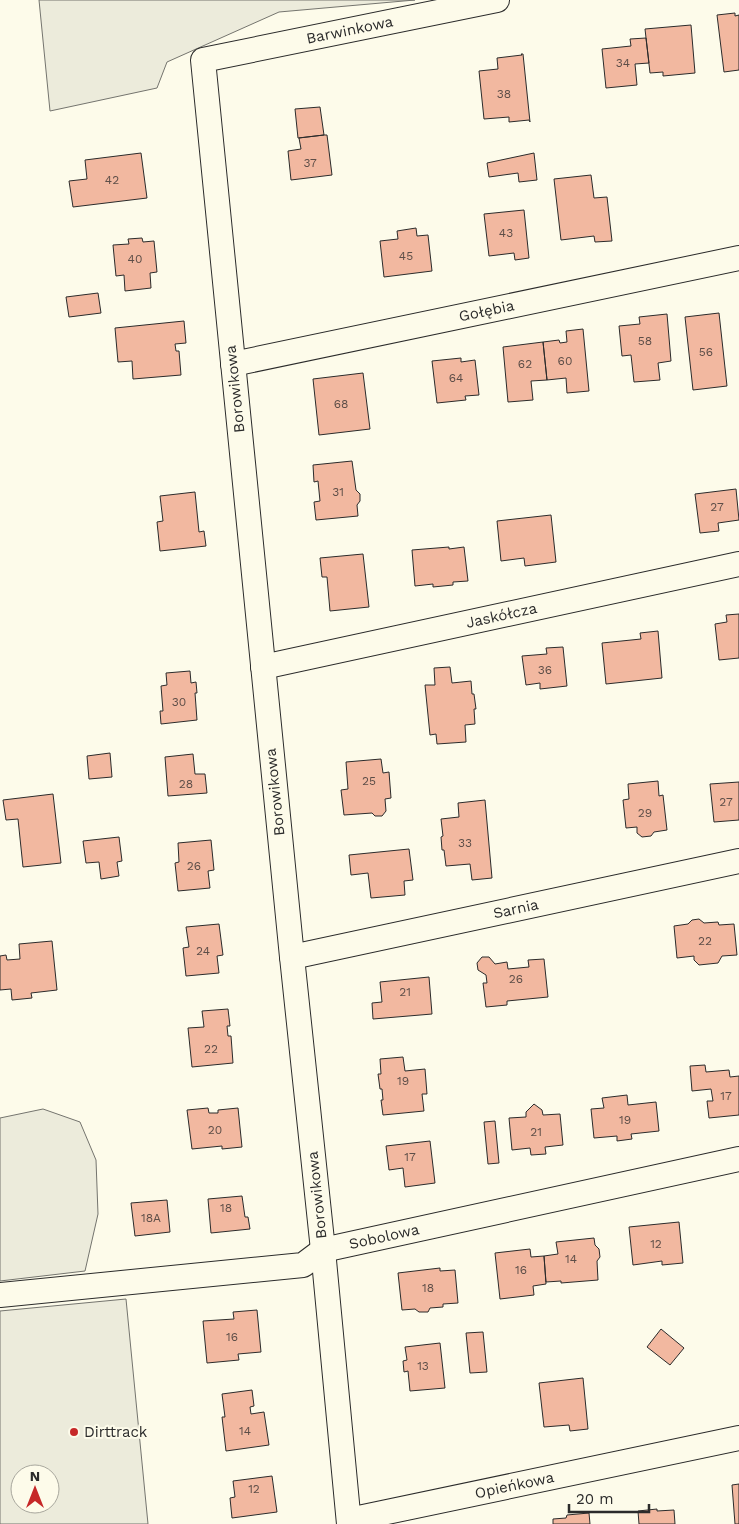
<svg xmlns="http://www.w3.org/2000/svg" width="739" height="1524" viewBox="0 0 739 1524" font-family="'Work Sans',sans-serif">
<rect width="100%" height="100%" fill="#fdfbea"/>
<!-- green -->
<path fill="#ecebdb" stroke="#74746e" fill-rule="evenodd" d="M39,0H415L279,12L167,62L157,88L50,111Z
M43,1109L80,1122L96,1160L98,1214L85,1271L0,1281V1118Z
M126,1299L148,1524H0V1311ZM20,1474H50V1504H20Z"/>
<!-- building -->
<path fill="#f2b8a0" stroke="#2b2b2b" d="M735,13V16L739,15V70L724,72L717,15Z
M691,25L695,73L663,76V72L650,73L645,29Z
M646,38L649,63L635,64L637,85L606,88L602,49L631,46L630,39Z
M521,54H523L530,122L529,120L509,122V117L484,119L479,71L498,69L497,58L522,55Z
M320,107L324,135L298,138L295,109Z
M324,135H327L332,175L291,180L288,151L301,149L299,138Z
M141,153L147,198L73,207L69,181L87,179L85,160Z
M534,153L537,180L519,182L518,173L489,177L487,163Z
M591,175L594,198L607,197L612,241L595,242L594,236L561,240L554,179Z
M524,210L529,258L515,260L514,253L489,256L484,214Z
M416,228L417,236L428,235L432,271L384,277L380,241L398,239L397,231Z
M142,238L143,242L154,241L157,272L150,273L151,288L125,291L124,275L116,276L113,245L129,244L128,239Z
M98,293L101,313L69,317L66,297Z
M719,313L727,386L693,390L685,317Z
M667,314L671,361L658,363L660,380L634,382L631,355L622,356L619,326L640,324L639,317Z
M184,321L186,343L175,344L176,351H179L181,375L133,379L132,361L118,362L115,328Z
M583,329L589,391L567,393L566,378L547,380L543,342L559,340L560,343L567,342L566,331Z
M543,342L547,380L531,381L533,400L508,402L503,347Z
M461,358V362L475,360L479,395L465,396L466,400L437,403L432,361Z
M363,373L370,429L319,435L313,379Z
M352,461L356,490L360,494V501L357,505L358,516L316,520L314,502L320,501L318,481L314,482L313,465Z
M736,489L739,520L718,523L719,531L700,533L695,494Z
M195,492L199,532L204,531L206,546L160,551L157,522L163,521L160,496Z
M551,515L556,562L525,566L524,558L501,561L497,521Z
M449,547V549L464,547L468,581L453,582V585L433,587V584L415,586L412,550Z
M363,554L369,607L330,611L327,577H322L320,558Z
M739,614V658L719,660L715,624L727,622L726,615Z
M658,631L662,678L606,684L602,643L641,639L640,633Z
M563,647L567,686L540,689V683L526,685L522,656L547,654L546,648Z
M450,667L452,683L471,681L472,694H474L476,709H474L475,724L465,725L466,742L437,744L436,734L430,735L425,685H435L434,668Z
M190,671L191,683L196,682L197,693H195L197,720L161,724L160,711H163L161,686L167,685L166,673Z
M110,753L112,777L89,779L87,756Z
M193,754L195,774H205L207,793L168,796L165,757Z
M381,759L383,773L389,772L391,798L385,799L386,811L382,816H375L372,813L344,815L341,790L348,789L346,762Z
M658,781L659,796L663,795L667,830L654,832L651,836L642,837L637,833V827L626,828L623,800L629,799L628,784Z
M739,782V820L714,822L710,784Z
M53,794L61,863L23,867L18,819L6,820L3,800Z
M485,800L492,878L472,880L470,864L446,866L444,850H442L441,837L443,836L441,819L459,817L458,803Z
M119,837L122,861L117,862L119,876L101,879L99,862L86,863L83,841Z
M211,840L214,870L208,871L210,888L178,891L175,863L179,862L178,843Z
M409,849L413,880L404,881L405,895L371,898L368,873L351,875L349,855Z
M699,919L704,923L718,922L719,925L734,924L737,955L722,956L718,963L699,965L694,960V956L677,958L674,926L688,924L692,920Z
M219,924L223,955L217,956L219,973L186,976L183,948L189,947L186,927Z
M52,941L57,990L31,993L32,998L12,1000L11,989L0,990V956L6,955L7,960L20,959L19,944Z
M482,957H489L495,964L507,962L508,969L529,967L528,960L544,959L548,997L507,1001V1005L486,1007L483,983H487L486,975L478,970L477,963Z
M429,977L432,1014L373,1019L372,1003L382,1002L380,982Z
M228,1009L230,1026H227L228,1036H231L233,1063L192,1067L188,1028L204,1027L202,1011Z
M403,1057L405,1071L425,1069L427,1094H422L424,1111L383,1115L381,1100H383L382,1089H380L378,1074H381L380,1059Z
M705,1065L706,1072L729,1070L730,1077L739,1076V1115L709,1118L707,1101H713L711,1089L692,1091L690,1066Z
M627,1095L628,1105L656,1102L659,1131L631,1134L632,1139L617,1141V1136L594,1138L591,1109L604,1108L602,1098Z
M534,1104L542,1110L543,1115L560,1114L563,1145L545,1147L546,1154L531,1155L530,1148L512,1150L509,1118L526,1117V1112Z
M208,1108L209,1113H218V1110L238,1108L242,1147L222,1149V1146L192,1149L187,1110Z
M495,1121L499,1163L488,1164L484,1122Z
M430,1141L435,1183L405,1187L403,1168L389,1170L386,1146Z
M242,1196L245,1217H248L250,1229L211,1233L208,1199Z
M167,1200L170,1232L135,1236L131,1203Z
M679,1222L683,1263L662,1265V1261L633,1265L629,1227Z
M594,1238L595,1245L599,1249L600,1257L597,1261L598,1280L561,1283V1281L546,1282L544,1256L558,1254L556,1242Z
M530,1249L531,1257L544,1256L546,1284L533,1286L534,1295L500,1299L495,1253Z
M440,1268V1271L455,1270L458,1303L443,1304V1307L430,1308L428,1312H419L415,1309L402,1310L398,1273Z
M257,1310L261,1352L238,1354L239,1360L207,1363L203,1321L234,1319L233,1312Z
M661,1329L684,1348L670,1365L647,1347Z
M483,1332L487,1372L470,1373L466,1333Z
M440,1343L445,1388L410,1391L408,1371L404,1372L403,1361L407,1360L405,1347Z
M583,1378L588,1429L570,1431L569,1425L544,1427L539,1383Z
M252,1390L254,1406L250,1407L251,1414L264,1412L269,1445L226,1451L222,1417H225L222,1394Z
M272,1476L277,1512L232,1518L230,1498L235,1497L233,1481Z
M739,1484V1524H735L732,1485Z
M657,1509V1511L674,1510L675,1524H639L638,1511Z
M589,1513L590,1524H553V1519L566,1518L567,1515Z"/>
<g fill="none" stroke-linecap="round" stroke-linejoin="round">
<!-- minor casing -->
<g stroke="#2b2b2b" stroke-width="26">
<g id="minor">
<path id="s1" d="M233,364L739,258"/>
<path id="s2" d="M263,667L739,564"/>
<path id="s3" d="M292,957L739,861"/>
<path id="s4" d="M0,1295L303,1265L323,1250L739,1159"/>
<path id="s5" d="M349,1520L739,1438"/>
<path id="s6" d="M349,1524L323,1250L292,957L203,60L497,0"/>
</g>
</g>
<!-- minor -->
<use href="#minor" stroke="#fdfbea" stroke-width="24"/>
</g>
<!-- markers -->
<circle fill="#c62828" stroke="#fdfbea" stroke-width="2" cx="74" cy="1432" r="5"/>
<g text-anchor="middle" stroke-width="4" stroke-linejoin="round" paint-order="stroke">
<!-- number labels -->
<g font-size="12" fill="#5d4e48">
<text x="623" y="67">34</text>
<text x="504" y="98">38</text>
<text x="310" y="167">37</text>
<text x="112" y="184">42</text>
<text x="506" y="237">43</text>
<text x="406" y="260">45</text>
<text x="135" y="263">40</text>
<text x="645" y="345">58</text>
<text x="706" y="356">56</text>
<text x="565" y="365">60</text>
<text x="525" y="368">62</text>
<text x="456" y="382">64</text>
<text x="341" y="408">68</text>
<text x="338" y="496">31</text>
<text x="717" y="511">27</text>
<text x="545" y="674">36</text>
<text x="179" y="706">30</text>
<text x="369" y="785">25</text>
<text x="186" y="788">28</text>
<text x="726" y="806">27</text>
<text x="645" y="817">29</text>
<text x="465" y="847">33</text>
<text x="194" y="870">26</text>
<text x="705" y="945">22</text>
<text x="203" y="955">24</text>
<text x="516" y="983">26</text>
<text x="405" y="996">21</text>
<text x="211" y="1053">22</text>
<text x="403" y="1085">19</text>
<text x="726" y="1100">17</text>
<text x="625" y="1124">19</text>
<text x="215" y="1134">20</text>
<text x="536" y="1136">21</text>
<text x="410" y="1161">17</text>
<text x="226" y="1212">18</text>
<text x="151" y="1222">18A</text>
<text x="656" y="1248">12</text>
<text x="571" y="1263">14</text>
<text x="521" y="1274">16</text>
<text x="428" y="1292">18</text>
<text x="232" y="1341">16</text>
<text x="423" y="1370">13</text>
<text x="245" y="1435">14</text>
<text x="254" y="1493">12</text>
</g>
<!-- street labels -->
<g font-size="15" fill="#2b2b2b" stroke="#fdfbea">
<text dy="5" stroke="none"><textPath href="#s6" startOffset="1621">Barwinkowa</textPath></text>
<text dy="5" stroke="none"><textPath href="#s1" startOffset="259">Gołębia</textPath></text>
<text transform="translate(235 389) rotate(-96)" y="5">Borowikowa</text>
<text dy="5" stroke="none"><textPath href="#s2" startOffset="244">Jaskółcza</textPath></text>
<text transform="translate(275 792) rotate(-96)" y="5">Borowikowa</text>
<text dy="5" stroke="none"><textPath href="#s3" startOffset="229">Sarnia</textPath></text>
<text transform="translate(317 1195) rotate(-96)" y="5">Borowikowa</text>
<text dy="5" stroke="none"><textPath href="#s4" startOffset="392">Sobolowa</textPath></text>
<text dy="5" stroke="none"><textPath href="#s5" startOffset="169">Opieńkowa</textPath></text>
</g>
<!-- poi labels -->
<g font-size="15" fill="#2b2b2b" stroke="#fdfbea" text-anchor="start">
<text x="84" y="1437">Dirttrack</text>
</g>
</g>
<!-- north arrow -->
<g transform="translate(35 1489)"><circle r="24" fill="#fdfbea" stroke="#a9a89e"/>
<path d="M0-4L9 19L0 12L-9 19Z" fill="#c62828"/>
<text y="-8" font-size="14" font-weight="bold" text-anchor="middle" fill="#2b2b2b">N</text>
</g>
<!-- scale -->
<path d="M569 1504v8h80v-8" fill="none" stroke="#2b2b2b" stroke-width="2.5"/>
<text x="576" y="1504" font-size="15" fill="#2b2b2b" stroke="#fdfbea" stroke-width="4" paint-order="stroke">20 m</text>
</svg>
